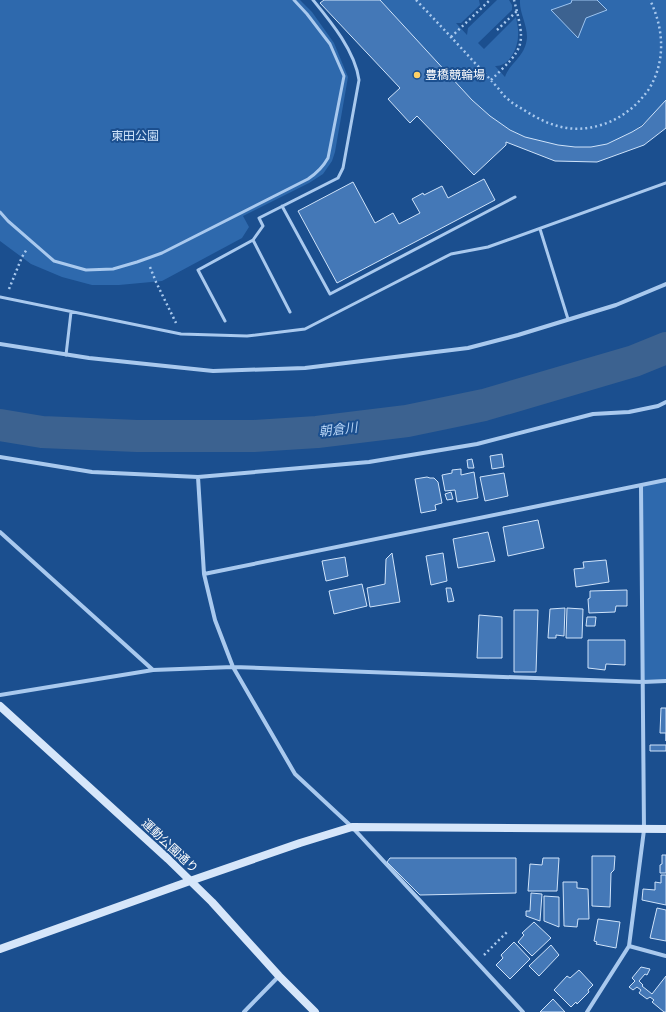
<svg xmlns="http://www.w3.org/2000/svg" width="666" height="1012" viewBox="0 0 666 1012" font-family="'Sofia Sans Condensed','Noto Sans JP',sans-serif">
<rect width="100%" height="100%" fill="#1b4f8f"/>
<!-- green -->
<path fill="#2e69ad" d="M0,0H300L312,12L334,43L348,77L335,152L332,161L323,174L309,183L243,216L249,227L242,238L162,281L119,285H92L62,277L31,264L0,241Z
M380,0H479L480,5L461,23H456L467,35L468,28L497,0H509L512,5V10L478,43L484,49L516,17C517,24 519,30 518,36C518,48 509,67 495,66L505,77C509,63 526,57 527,37C527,24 519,12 520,0H666V100C647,123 622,145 591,147C583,148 574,147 566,146C548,144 528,140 511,130C483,115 461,89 439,65C420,44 400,22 380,0Z
M666,480V681L643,682L641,486Z"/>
<!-- water -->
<path fill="#3c6290" stroke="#9cc4f0" d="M572,0H597L607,10L586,18L578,38L551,10L571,3Z"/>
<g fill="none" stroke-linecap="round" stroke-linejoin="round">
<!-- river -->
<path stroke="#3c6290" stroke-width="32" d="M0,425L42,432L137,436H254L317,432L407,421L484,405L634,361L666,348"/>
</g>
<!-- building -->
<path fill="#4478b7" stroke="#cfe3fa" d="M324,0H380L472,100L490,116L510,130L525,137L558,145L575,147H591L607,144L632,132L642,126L666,100V128L644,145L597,162L555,161L506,142V145L474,175L417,116L410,123L388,99L400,88L320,3Z
M484,179L495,200L337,283L298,211L353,182L375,223L393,213L399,224L420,213L412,199L423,193L424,195L442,186L448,198Z
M502,454L504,467L492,469L490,456Z
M472,459L474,468H468L467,460Z
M461,469V475L474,472L478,498L457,502L455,490L445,491L442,475L452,473V470Z
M504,473L508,496L485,501L480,477Z
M427,477L430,478H434L438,482L442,503L435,505L436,510L421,513L415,479Z
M451,492L453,499L447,500L445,494Z
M538,520L544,548L508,556L503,527Z
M488,532L495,561L458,568L453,539Z
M392,553L400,602L370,607L367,588L385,584L386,559Z
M443,553L447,581L431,585L426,556Z
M345,557L348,576L326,581L322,561Z
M606,560L609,582L576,587L574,569L584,568L583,562Z
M362,584L367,606L334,614L329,591Z
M446,588H451L454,601L448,602Z
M627,590V606H616L615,612L589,613L588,599L590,598V591Z
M565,608L564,636L556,635V638H548L550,609Z
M567,608L583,609L582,638H566Z
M514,610H538L536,672H514Z
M479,615L502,617V658H477Z
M587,617H596L595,626H586Z
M588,640H625V665L606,664L605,670L588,668Z
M661,708H666V741V733H660Z
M650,745H666V751H650Z
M662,855H666V873H660V865L662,864Z
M592,856H615L614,870L611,873L610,907L592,906Z
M390,858H516V893L420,895L387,862Z
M543,858H559L557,891H528L530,864L542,865Z
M661,875H666V905L642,900L643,889L655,890V882L661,883Z
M563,882H577V888L588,889L589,919H578L577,927L564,926Z
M531,893L542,894L540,921L526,916V911H530Z
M544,896L559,897V927L544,921Z
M657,908L666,910V941L650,938Z
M598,919L620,922L616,948L596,944L597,942L594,941Z
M534,922L551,938L532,956L518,942L524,935L522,933Z
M514,942L530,959L510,979L496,965L503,958L501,955Z
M551,945L559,955L539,976L529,966Z
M641,967L650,969L647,975L645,974L639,981L643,985L642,986L652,994L666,976V1012H664L652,1002L654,1000L650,997L647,999L639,993L641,990L637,987L633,990L629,987L635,981L632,978Z
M579,970L593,985L588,990L589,992L577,1004L576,1002L571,1007L554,990L567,976L570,978Z
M553,999L565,1012H540Z"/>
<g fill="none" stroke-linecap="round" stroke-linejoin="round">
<!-- path -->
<path stroke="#a9c9ee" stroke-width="2.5" stroke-dasharray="2 3" stroke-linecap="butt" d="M416,0C436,21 455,41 474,62C482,70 489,78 497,87C501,91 504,97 509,100C513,104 519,107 524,110C549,126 572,134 601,125C621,119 637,106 649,89C666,61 664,29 650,0
M497,30L517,11
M451,37L490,0
M491,80C525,47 526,46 514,0
M150,267L156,282L176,323
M9,289L22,257L27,249
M484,955L507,932"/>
<!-- lane -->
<path stroke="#a9c9ee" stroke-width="3" d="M282,206L330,294L515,197
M0,212L8,221L54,261L86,270L113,269L137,262L162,253L308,179C317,173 323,167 328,158L344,76L330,44L307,14L294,0
M540,229L568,319
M0,297L181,334L247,336L305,329L451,254L488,247L666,183
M290,312L253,240L263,226L259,218L338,178L343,168L359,80C355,51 331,22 313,0
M225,321L198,270L253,240
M66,355L71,312"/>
<!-- street -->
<path stroke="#a9c9ee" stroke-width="4" d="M0,344L89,358L213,371L305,368L468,348L518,335L616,305L666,284
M0,457L92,472L198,477L369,462L477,444L593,414L629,412L658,406L666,402
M198,477L204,574L215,620L233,667L295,774L352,827L523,1012
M0,532L153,670
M204,574L666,480
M0,695L153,670L233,667L643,682L666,681
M629,946L666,956
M244,1012L279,976
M587,1012L629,946L644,830L641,486"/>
<!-- secondary -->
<path stroke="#d6e6fa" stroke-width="8" d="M0,706L168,859L212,902L279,976L315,1012
M0,949L190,881L300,843L352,827L666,829"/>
</g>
<!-- markers -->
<circle fill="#ffd166" stroke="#1b4f8f" stroke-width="1.5" cx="417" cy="75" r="4"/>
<g text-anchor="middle" stroke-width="4" stroke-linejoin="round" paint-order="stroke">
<!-- poi labels -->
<g font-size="12" fill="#fff" stroke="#1b4f8f" text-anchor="start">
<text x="425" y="79">豊橋競輪場</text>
</g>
<!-- park labels -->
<g font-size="12" fill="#cfe3fa" stroke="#1b4f8f">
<text x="135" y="140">東田公園</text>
</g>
<!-- street labels -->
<g font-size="12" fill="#fff" stroke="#1b4f8f">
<text transform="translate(170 846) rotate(43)" y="4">運動公園通り</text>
</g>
<!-- water labels -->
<g font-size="13" font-style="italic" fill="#b5d3f5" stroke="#1b4f8f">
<text transform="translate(338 429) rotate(-7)" y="5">朝倉川</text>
</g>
</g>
</svg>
